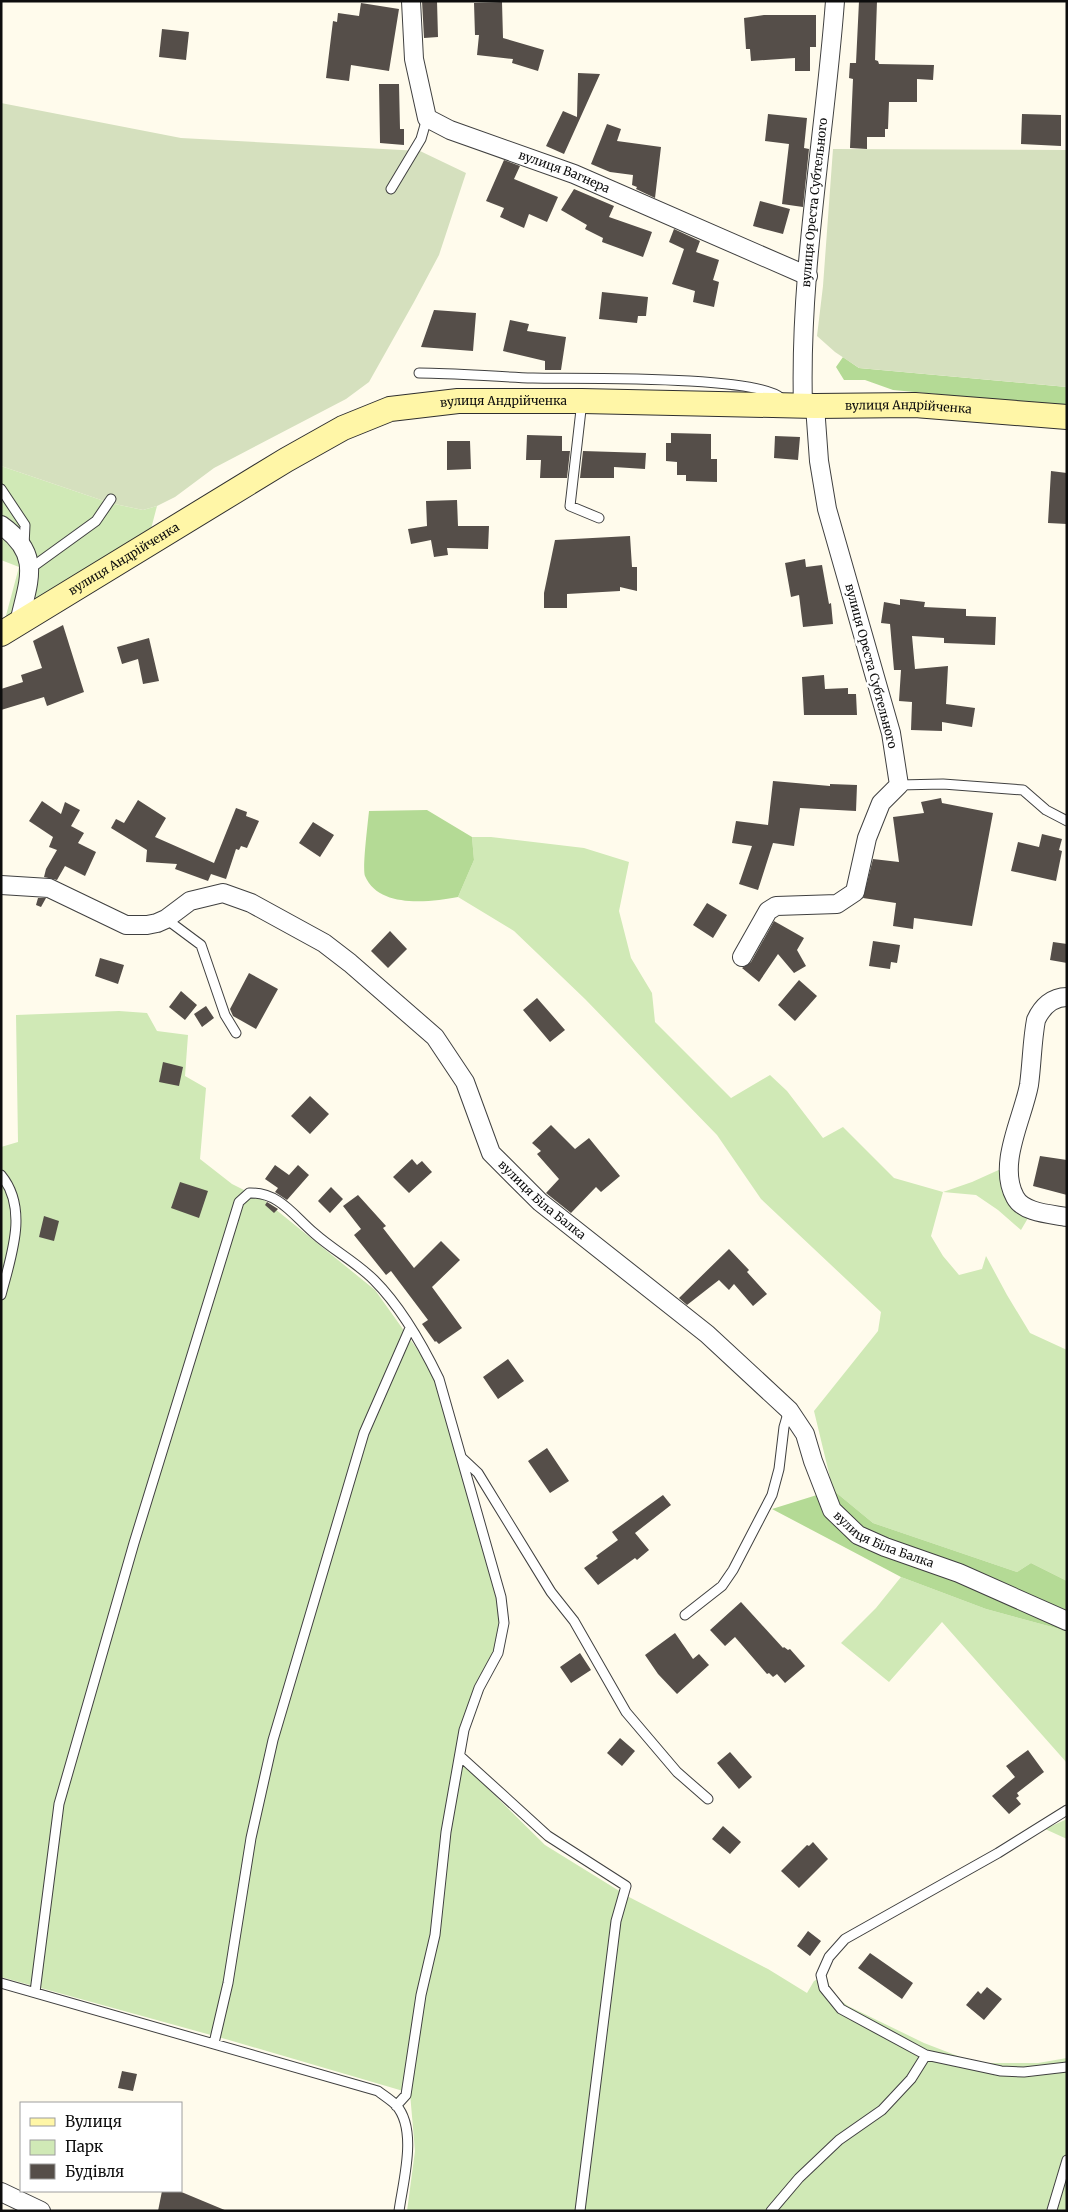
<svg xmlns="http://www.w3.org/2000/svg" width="1068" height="2212" viewBox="0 0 1068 2212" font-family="Merriweather,serif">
<rect width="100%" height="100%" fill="#fffbec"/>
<!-- green -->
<path fill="#d0e9b6" d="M1,466L110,503L143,510L157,506L151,529L4,623L19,567L1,560Z
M472,837H491L584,848L629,862L619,911L631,958L652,993L655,1022L731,1098L770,1075L787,1091L823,1138L843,1127L894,1178L943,1192L972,1182L1003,1168L1002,1190L1028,1218L1021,1230L998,1210L976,1195L943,1192L931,1236L943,1256L959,1275L982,1269L986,1256L1007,1295L1030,1333L1067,1350V1581L1031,1563L1017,1572L873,1523L833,1490L814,1411L878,1331L881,1312L761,1199L717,1135L585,999L514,931L458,897L474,860Z
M119,1011L147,1013L157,1031L188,1035L185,1076L206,1088L200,1159L232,1184L264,1200L375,1290L427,1363L436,1381L462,1465L473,1517L496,1598L501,1625L495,1653L456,1757L545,1845L629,1897L768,1969L807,1993L814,1981L826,1975L832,1994L848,2006L924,2043L976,2063H1038L1067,2058V2211H407L415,2151L410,2093L229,2040L1,1977V1147L18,1142L16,1015Z
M901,1577L986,1609L1067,1631V1763L942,1622L889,1682L841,1643L876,1608Z
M1067,1819V1839L1045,1829Z"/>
<!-- forest -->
<path fill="#b4da95" d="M843,357L859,368L1067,387V406L893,390L865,380H844L836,367Z
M427,810L472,837L474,860L458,897C430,902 379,909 365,876C362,869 368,822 369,811Z
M833,1490L873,1523L1017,1572L1031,1563L1067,1581V1631L986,1609L901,1577L772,1509Z"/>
<!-- cemetery -->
<path fill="#d5e0be" d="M1,103L181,138L420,151L466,173L439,255L414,302L369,382L346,399L214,468L175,497L157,506L143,510L110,503L1,466Z
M833,149L1067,150V387L859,368L835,352L817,336L823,286Z"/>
<!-- building -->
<path fill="#554e49" d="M422,1H437L438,37L424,38Z
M859,1H877L875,60L878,61L879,64L934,65L933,80L917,79V102H889L888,129H885V137H867V149L850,148L853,79L849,78L850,63H856Z
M502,2L503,38L544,50L538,71L512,63L513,59L477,55L479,35H475L474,3Z
M361,3L399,9L389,71L351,65L349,81L326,78L333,21L337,22L338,13L359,16Z
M764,15H816V47H810V71H795V58L751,61L750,49H746L744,18Z
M162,29L189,32L186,60L159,57Z
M578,73L600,74L564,154L546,146L563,111L577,117Z
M379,84H399L400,129H404V145L380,143Z
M768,114L807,118L804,148L809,149L803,207L782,204L789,144L765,141Z
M1022,114L1061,115V146L1021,144Z
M607,124L621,129L617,141L661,147L655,198L636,189L637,187L632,185L633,175L610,172L591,164Z
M504,160L520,166L514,179L558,197L547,222L529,214L524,228L500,217L504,208L486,201Z
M574,189L614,206L609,217L652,232L643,257L602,242L603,238L585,229L587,225L561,210Z
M760,201L790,209L783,234L753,226Z
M674,229L700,241L696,252L719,260L713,280L719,282L714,307L693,302L695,291L672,284L684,249L669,242Z
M602,292L648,297L646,316H638L637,323L599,319Z
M434,310L476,313L473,351L421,347Z
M510,320L529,324L527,331L566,337L561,370H545V361L503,351Z
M671,433L711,434V459H717V482L686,481V475H677V462L666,461V443H671Z
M527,435L562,436V451H570L567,478H540L541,460H526Z
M775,436L800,437L798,460L774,458Z
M447,441H470L471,469L447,470Z
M583,451L646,453L645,469L614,467V478H580Z
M1051,471L1067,473V524L1048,523Z
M457,500L458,526H489L488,549L447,548L448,555L434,557L431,540L411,544L408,529L427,526L426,501Z
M630,536L632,567H637V591L620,587V591L567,594V608H544V593L555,540Z
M805,559L806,567L822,565L829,604L831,603L833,624L803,627L799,595L791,597L785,563Z
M900,599L925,602L924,607L966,609V616L996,617L995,645L944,643V638L912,636L915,669L948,666L946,704L975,708L972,727L942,722V731L911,730L912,702L899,701L901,670H894L890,624L881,623L884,602L900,605Z
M63,625L84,692L47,706L44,697L1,710V689L23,682L21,675L42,668L33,641Z
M149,638L159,681L143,684L138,659L122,664L117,647Z
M824,675L825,689L848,688V694H856L857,715H804L802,677Z
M773,781L830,786V784L857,785L856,811L800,808L794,846L773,843L758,890L739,884L752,846L732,843L736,821L768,825Z
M941,798L942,803L993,813L972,926L914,918L913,929L893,926L896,903L863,898L873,859L899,862L893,817L924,813L921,802Z
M138,800L166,818L155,837L214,863L236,808L247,812L246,816L259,821L247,848L241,846L239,850L236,849L226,879L211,874L208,881L175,869L177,864L146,862L147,850L111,828L116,819L124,823Z
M42,801L61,814L65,802L80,810L61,844L71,826L84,833L78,843L96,852L85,876L65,866L57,880L44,877L46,869L57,850L49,847L53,837L29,821Z
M313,822L334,835L320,857L299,843Z
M1042,834L1062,839L1059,850L1062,851L1056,881L1011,871L1018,842L1039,847Z
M38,898H46L41,907L36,905Z
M707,903L727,915L713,938L693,925Z
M774,921L804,938L797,950L806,966L794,973L778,954L759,982L742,968L751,962Z
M390,931L407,949L388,968L371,951Z
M873,941L900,945L897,963L891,962L890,969L869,966Z
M1053,942L1067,944V963L1050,960Z
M100,958L124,965L118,984L95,976Z
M249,973L278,989L256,1029L233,1016L230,1009Z
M799,980L817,996L795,1021L778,1005Z
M181,991L197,1005L185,1020L169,1007Z
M537,998L565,1030L550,1042L523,1010Z
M206,1006L214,1018L202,1027L194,1014Z
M163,1062L183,1067L179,1086L159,1082Z
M310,1096L329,1114L310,1134L291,1116Z
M551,1125L575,1149L589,1138L620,1176L601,1192L596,1187L571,1213L546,1193L559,1179L537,1154L541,1151L532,1143Z
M1040,1156L1067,1160V1195L1033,1186Z
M412,1159L417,1165L422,1161L432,1172L409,1193L393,1177Z
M275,1165L289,1175L298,1165L309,1175L287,1200L275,1192L278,1188L265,1179Z
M180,1182L208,1191L199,1218L171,1208Z
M331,1187L343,1199L330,1213L318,1201Z
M358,1195L386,1226L383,1228L414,1268L441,1241L460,1260L432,1287L462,1328L439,1344L436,1341L435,1342L422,1324L428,1320L391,1271L386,1275L354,1235L361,1229L343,1206Z
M267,1202L278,1209L274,1213L265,1205Z
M44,1216L59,1221L54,1241L39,1237Z
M729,1249L749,1270L747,1272L767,1294L753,1306L734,1284L729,1290L719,1280L687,1305L679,1298Z
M508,1359L524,1381L498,1399L483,1377Z
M547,1448L569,1481L550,1493L528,1461Z
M663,1495L671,1505L635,1533L649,1550L637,1560L635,1558L598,1585L584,1568L598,1558L596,1556L618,1540L612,1532Z
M741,1602L783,1648L784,1647L788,1650L790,1649L805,1666L785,1683L777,1674L773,1677L769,1673L767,1674L735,1637L725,1646L710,1630Z
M675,1633L693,1659L699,1654L709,1665L677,1694L658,1674L645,1655Z
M580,1653L591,1670L571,1683L560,1667Z
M620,1738L635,1751L622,1766L607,1753Z
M1028,1750L1044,1772L1017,1793L1019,1796L1016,1798L1021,1804L1009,1814L992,1796L1015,1777L1006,1766Z
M730,1752L752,1777L739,1789L717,1763Z
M723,1826L741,1842L730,1854L712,1839Z
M813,1842L828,1859L799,1888L781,1871L807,1845L809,1846Z
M808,1931L821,1941L810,1956L797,1946Z
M870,1953L913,1983L902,1999L858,1968Z
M987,1987L1002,1999L984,2020L966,2005L978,1991L981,1994Z
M122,2071L137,2074L133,2091L118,2088Z
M162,2191H179L227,2211H158Z"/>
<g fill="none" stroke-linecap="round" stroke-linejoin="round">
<!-- lane casing -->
<g stroke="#404040" stroke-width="11">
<path id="lane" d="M391,189L421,139L427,118
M419,373C457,373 495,377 533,378C576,379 756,375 781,398
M582,401L570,506L599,518
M1,489L25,525L24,546
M31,568L96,521L111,499
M899,785L943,784L1023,790L1046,810L1067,821
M166,919L201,945L225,1015L236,1033
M1,1175C29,1209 11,1256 1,1295
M462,1458L478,1473L551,1592L574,1621L626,1712L677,1772L708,1799
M685,1615L722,1586L733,1570L772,1495L779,1469L784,1427L789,1410
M460,1756L548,1836L626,1886L616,1921L580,2211
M1067,1810L998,1853L845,1939L829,1957L821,1975L824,1988L841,2009L926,2055L1001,2071L1024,2072L1067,2067
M1,1983L378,2091C383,2095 391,2100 396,2105C418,2130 403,2181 399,2211
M35,1992L59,1804L134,1543L239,1202L249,1193C279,1192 293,1215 314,1233C333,1250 356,1262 374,1280C400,1306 423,1346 439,1379L501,1597L504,1623L498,1653L479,1688L464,1730L446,1832L435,1935L421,1995L406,2095L396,2106
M214,2043L228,1983L251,1838L273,1740L364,1433L410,1328
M1052,2210L1067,2160
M771,2211L799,2178L839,2140L882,2110L911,2079L926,2055"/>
</g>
<!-- street casing -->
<g stroke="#404040" stroke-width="20">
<g id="street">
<path id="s1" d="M411,1L414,59L427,118L450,130L574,174L808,276"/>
<path id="s2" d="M803,406C799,271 825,135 835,1"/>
<path d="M1,525C43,555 28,581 19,623"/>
<path id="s3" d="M1,885L49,888L126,925H147L157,923L166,919L190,901L223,893L251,903L324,943L350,963L435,1037L465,1082L491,1153L540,1202L707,1334L789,1410L805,1434L813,1461L832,1510L858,1535L885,1547L959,1573L1067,1621"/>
<path d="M742,957L768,911L776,906L837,904L855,892L867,838L881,803L899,785L891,733L827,509L819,461L815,406"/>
<path d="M1067,997C1052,997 1042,1007 1036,1020C1032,1041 1032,1063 1029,1085C1023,1118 997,1164 1015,1197C1023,1213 1051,1214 1067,1217"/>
<path d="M1,2192L41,2211"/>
</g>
</g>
<!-- secondary casing -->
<g stroke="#2f2f2f" stroke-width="26">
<g id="secondary">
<path id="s4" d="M1,634L286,460L343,428L390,409L458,401H582L815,406L915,405L1067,417"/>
</g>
</g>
<!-- lane -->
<use href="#lane" stroke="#fff" stroke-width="9"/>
<!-- street -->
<use href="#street" stroke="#fff" stroke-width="18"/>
<!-- secondary -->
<use href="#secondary" stroke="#fff6a7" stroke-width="24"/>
</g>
<g text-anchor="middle" stroke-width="5" stroke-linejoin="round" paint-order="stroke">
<!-- street labels -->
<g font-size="12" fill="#0d0d0d" stroke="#fff">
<text dy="4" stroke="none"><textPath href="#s1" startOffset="266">вулиця Вагнера</textPath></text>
<text dy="4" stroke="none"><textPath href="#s2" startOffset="204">вулиця Ореста Субтельного</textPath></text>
<text dy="4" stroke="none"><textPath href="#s4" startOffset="564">вулиця Андрійченка</textPath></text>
<text dy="4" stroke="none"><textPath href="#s4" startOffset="969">вулиця Андрійченка</textPath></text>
<text dy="4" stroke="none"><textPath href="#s4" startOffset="144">вулиця Андрійченка</textPath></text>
<text transform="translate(871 666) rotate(75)" y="4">вулиця Ореста Субтельного</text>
<text dy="4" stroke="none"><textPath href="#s3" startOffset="696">вулиця Біла Балка</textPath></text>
<text dy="4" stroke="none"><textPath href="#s3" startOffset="1191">вулиця Біла Балка</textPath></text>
</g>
</g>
<!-- border -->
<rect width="1068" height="2212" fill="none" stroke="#0d0d0d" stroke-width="5"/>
<!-- legend -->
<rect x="20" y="2102" width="162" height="90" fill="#ffffff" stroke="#9e9e9e"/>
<rect x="30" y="2118" width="25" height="8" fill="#fff6a7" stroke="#9e9e9e"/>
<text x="65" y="2127" font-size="15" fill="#0d0d0d">Вулиця</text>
<rect x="30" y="2140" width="25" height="15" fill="#d0e9b6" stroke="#9e9e9e"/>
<text x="65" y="2152" font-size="15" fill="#0d0d0d">Парк</text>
<rect x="30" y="2164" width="25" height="15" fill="#554e49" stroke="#9e9e9e"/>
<text x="65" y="2177" font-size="15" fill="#0d0d0d">Будівля</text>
</svg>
